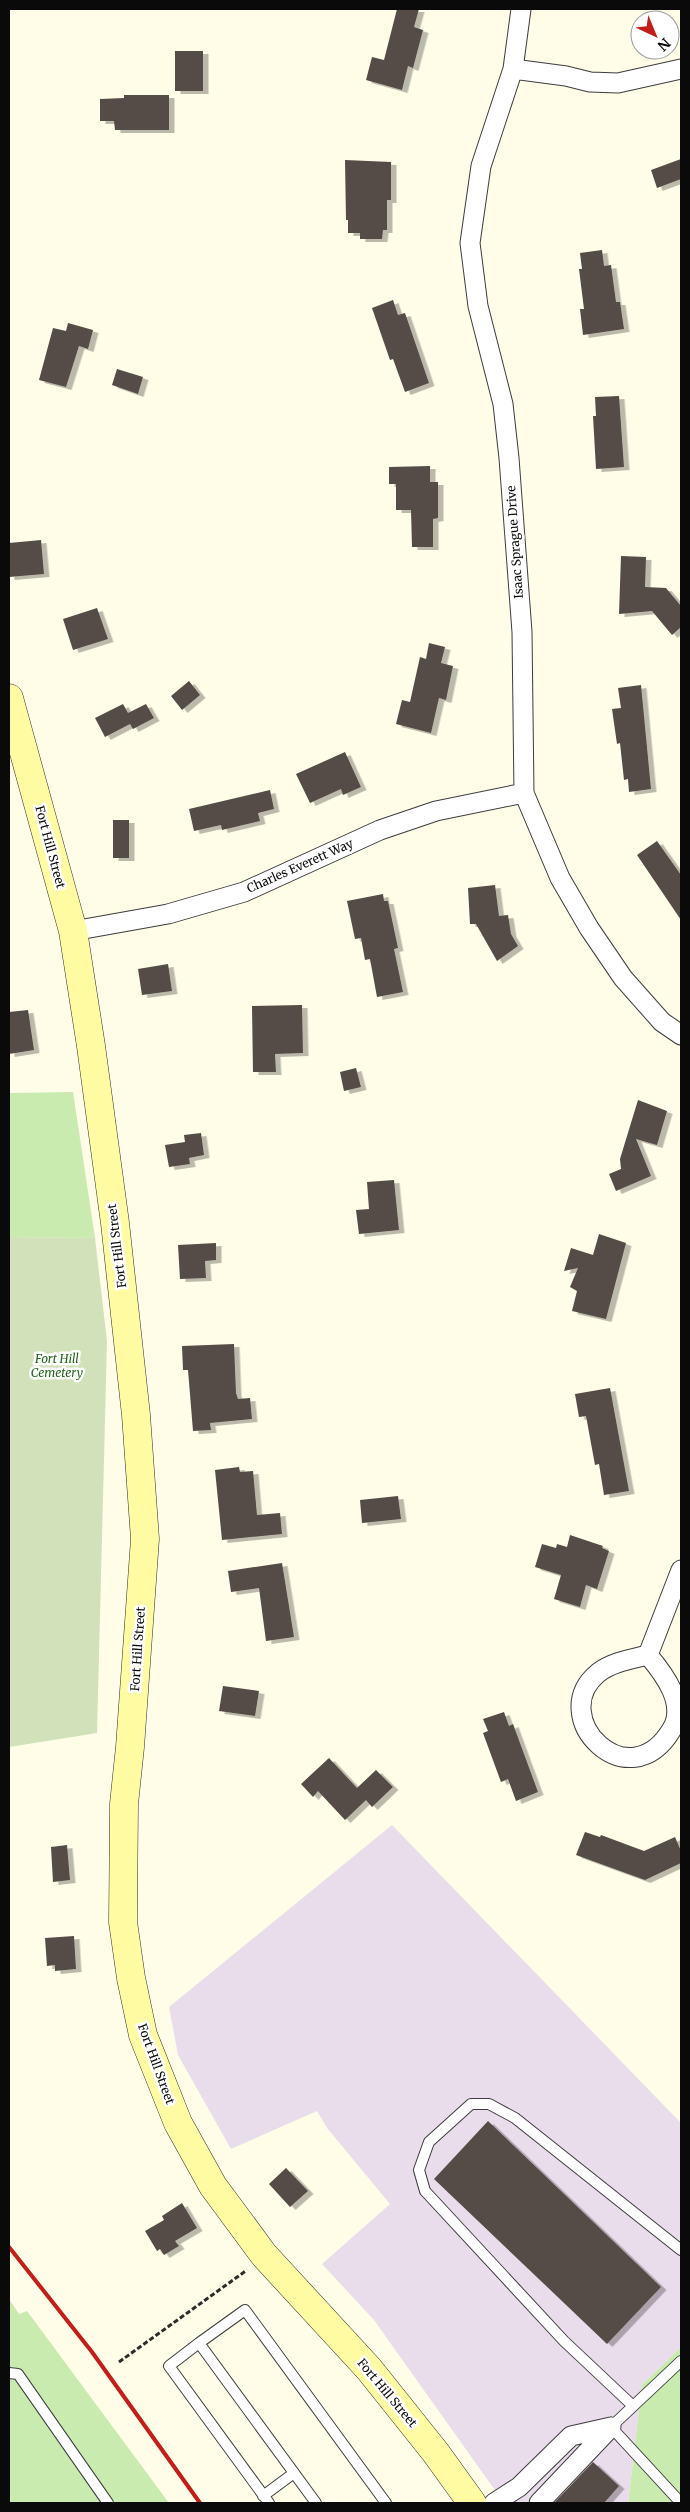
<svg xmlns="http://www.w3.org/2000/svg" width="690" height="2512" viewBox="0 0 690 2512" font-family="Merriweather,serif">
<defs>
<filter id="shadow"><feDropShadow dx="5.5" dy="3" stdDeviation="0" flood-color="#0004"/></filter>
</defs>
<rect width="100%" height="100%" fill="#fffce8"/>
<!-- industrial -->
<path fill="#eaddeb" d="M392,1825L681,2123V2347L642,2385L628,2503H504L374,2320L322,2264L390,2204L327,2128L317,2111L231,2149L178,2055L169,2007Z"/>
<!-- green -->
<path fill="#caebb0" d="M73,1092L95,1238L9,1237V1093Z
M9,2299L19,2314L27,2311L169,2503H9Z
M681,2347V2503H628L642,2385Z"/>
<!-- cemetery -->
<path fill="#d1e1b9" d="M9,1237L95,1238L107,1341L97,1733L9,1747Z"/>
<!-- building -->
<path fill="#544c46" filter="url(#shadow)" d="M397,9H419L414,27L423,30L413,68L408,66L402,90L366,80L372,57L384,60Z
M175,51H203V91H175Z
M124,95H169V130H115L114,121H100V99L124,98Z
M681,159V179L657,188L651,170Z
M345,160L391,162V200H387V230H383L382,239H360V233H348V220H346Z
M602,250L604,266L611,265L616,302H620L624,329L583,335L580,309H584L579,269H582L580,253Z
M393,300L398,315L405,313L429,383L405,392L393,359L390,360L372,308Z
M68,323L93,330L88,349L79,346L66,387L39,380L53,328L66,331Z
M117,369L143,377L138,394L112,385Z
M619,396L624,467L596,469L593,416H596L595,397Z
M430,466V482H438V518L433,519V547H412L411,510H396V484H389V467Z
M41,540L44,574L9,577V543Z
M621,556L646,557L645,587L666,588L681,606V627L672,635L652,611L619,614Z
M97,608L108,639L73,650L63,619Z
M429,643L445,647L441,663L453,666L446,700L439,698L431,733L396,724L402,700L410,702L420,657L426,659Z
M189,681L200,695L182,710L171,696Z
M641,685L651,789L629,792L628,779L624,780L620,743L617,744L612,709L621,708L618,688Z
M123,704L128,713L146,704L154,718L133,729L130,724L105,737L95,718Z
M345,752L361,787L343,795L341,789L310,803L296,774Z
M270,790L274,809L258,813L260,821L222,830L221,825L194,831L189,809Z
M113,820H129V858H113Z
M657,841L681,875V920L637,855Z
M495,885L499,916L508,915L511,934L518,946L497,961L476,924H470L468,888Z
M383,894L384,901H388L398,948L394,949L403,992L377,997L370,959L365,960L361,938L355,939L347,901Z
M168,964L172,991L142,995L138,969Z
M302,1005L303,1053L275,1054L276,1072H253L252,1006Z
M28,1010L34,1050L9,1054V1012Z
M356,1068L361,1087L344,1091L340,1072Z
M638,1100L667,1111L657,1145L636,1139L651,1176L616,1191L609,1174L621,1169L620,1159Z
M201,1133L204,1155L189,1158L190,1164L169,1167L165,1145L185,1142L184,1135Z
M394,1180L399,1230L359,1234L356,1210L369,1209L367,1182Z
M599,1234L626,1243L606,1319L572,1311L577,1291L570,1287L578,1268L564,1271L571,1248L593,1255Z
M216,1243V1260L205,1261L206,1278L180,1279L178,1245Z
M234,1344L236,1393L238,1399L250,1398L252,1419L210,1423L211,1430L193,1431L188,1370H183L182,1346Z
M610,1388L629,1491L604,1495L599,1464L595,1465L586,1416L579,1417L575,1394Z
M239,1467L240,1472L253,1471L257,1515L280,1513L282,1534L222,1540L215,1470Z
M398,1496L401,1519L362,1523L360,1500Z
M570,1535L603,1546L602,1548L609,1551L597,1589L586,1585L580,1607L554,1599L561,1575L535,1567L542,1544L556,1548L557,1544L567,1547Z
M282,1563L294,1637L266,1641L259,1588L231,1592L228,1571Z
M223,1686L259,1691L255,1716L219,1711Z
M504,1712L509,1726L513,1724L538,1792L516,1801L508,1779L501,1782L483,1733L488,1731L483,1719Z
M329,1758L357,1788L376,1770L393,1787L372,1807L366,1800L345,1820L318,1791L313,1797L301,1784Z
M585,1832L600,1837L601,1835L644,1851L675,1837L681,1851V1863L645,1880L576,1855Z
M67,1845L70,1880L53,1882L51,1847Z
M74,1936L76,1969L55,1971V1965L47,1966L45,1938Z
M488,2121L661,2287L607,2344L434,2179Z
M286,2168L308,2191L290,2207L269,2184Z
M182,2203L197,2228L175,2241L179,2246L164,2255L160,2249L157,2251L145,2231L164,2220L162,2216Z
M593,2462L619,2486L604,2503H554Z"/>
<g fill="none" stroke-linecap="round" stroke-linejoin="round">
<!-- service casing -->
<g stroke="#3d3d3d" stroke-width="12">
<path id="service" d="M199,2343L169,2366L269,2503
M681,2361L611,2427L681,2503
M9,2373L18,2374L108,2503
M633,2406L564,2341L425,2191L419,2170L429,2142L471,2104H489L515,2118L681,2250
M263,2496L294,2473
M316,2503L199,2343L245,2310L386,2503"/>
</g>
<!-- minor casing -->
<g stroke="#3d3d3d" stroke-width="21">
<path id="minor" d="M521,9L513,69L481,166L470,243L478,306L503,404L509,458L522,632L524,793L560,878L589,928L623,978L662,1022L681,1035
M513,69L566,76L590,82L618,83L681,69
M73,931L168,914L244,892L380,830L436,811L524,793
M648,1655C664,1674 687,1704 672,1729C629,1802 545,1717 598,1673C612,1662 632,1659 648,1655Z
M648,1655L681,1570
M494,2503L519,2487L571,2436L611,2427
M539,2503L611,2427"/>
</g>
<!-- secondary casing -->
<g stroke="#2c2c2c" stroke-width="29">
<path id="secondary" d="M9,698L73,931L91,1046L115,1223L136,1415L145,1539L130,1747L124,1804L123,1922L131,1978L143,2035L178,2123L213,2186L264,2255L369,2369L436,2453L472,2503"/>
</g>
<!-- path -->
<path stroke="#2c2c2c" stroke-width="3" stroke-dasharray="5 2.5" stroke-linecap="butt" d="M119,2362L247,2270"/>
<!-- service -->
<use href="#service" stroke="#fff" stroke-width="10"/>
<!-- minor -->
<use href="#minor" stroke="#fff" stroke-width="19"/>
<!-- secondary -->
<use href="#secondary" stroke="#fffba3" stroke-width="28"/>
<!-- rail -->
<path stroke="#c31e1a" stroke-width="4" d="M9,2247L92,2352L200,2503"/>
</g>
<g text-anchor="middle" stroke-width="5" stroke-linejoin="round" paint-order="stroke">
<!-- street labels -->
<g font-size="12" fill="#0a0a0a" stroke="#fff">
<text transform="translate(515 542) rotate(-94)" y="4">Isaac Sprague Drive</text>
<text transform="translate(50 847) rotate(75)" y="4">Fort Hill Street</text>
<text transform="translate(300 866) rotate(-24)" y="4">Charles Everett Way</text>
<text transform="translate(117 1246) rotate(-97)" y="4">Fort Hill Street</text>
<text transform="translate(138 1649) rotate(-86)" y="4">Fort Hill Street</text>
<text transform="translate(156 2064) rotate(70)" y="4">Fort Hill Street</text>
<text transform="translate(387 2393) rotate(50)" y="4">Fort Hill Street</text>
</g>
<!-- park labels -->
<g font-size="12" font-style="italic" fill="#226518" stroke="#fff">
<text x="57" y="1363">Fort Hill<tspan x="57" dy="14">Cemetery</tspan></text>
</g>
</g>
<!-- border -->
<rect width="690" height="2512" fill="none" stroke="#0a0a0a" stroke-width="20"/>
<!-- north arrow -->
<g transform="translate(655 35) rotate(136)"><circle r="24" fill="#ffffff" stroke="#9d9d9d"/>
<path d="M0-4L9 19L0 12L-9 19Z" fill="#c31e1a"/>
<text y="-8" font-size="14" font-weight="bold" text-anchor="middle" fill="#0a0a0a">N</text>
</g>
</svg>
